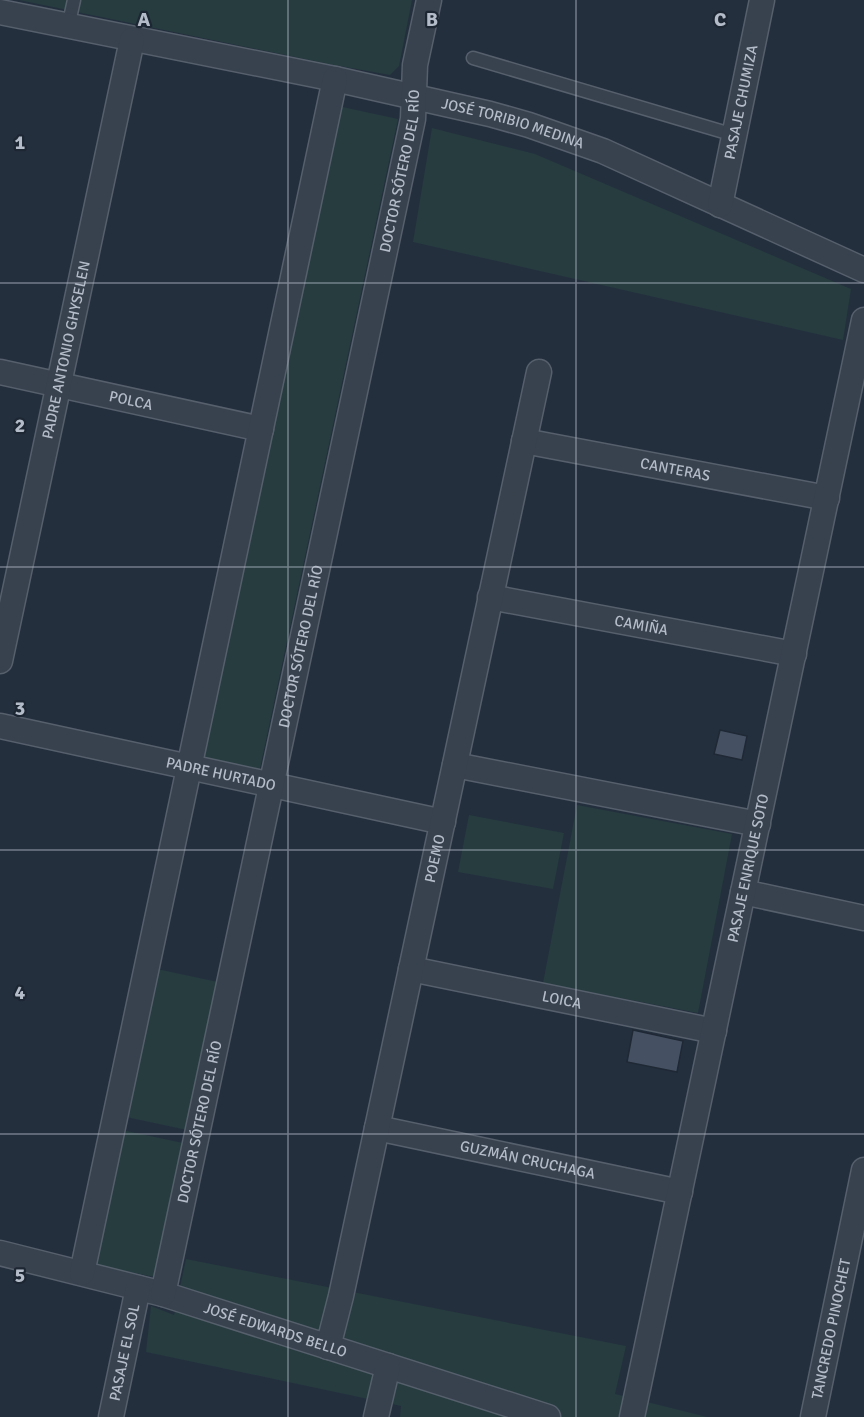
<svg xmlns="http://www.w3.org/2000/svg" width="864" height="1417" viewBox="0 0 864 1417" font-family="Signika,sans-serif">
<rect width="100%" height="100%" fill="#242f3e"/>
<!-- green -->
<path fill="#263c3f" d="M19,0H412L399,66L390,75L334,65Z
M338,106L398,119L259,773L200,760Z
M432,128L535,154L851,289L843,340L413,242Z
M577,805L732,834L698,1013L543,983Z
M469,815L564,833L553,889L458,872Z
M157,969L218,982L187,1130L126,1117Z
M122,1130L183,1143L155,1277L95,1265Z
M186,1259L626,1346L615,1394L707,1417H400L401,1406L146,1352L151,1306L174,1315Z"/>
<!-- building -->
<path fill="#455162" stroke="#1f2835" stroke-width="1.5" d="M720,730L747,736L742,760L714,754Z
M633,1030L683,1041L677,1072L627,1062Z"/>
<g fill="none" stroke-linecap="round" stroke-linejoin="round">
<!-- lane casing -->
<g stroke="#565f6c" stroke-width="15">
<path id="lane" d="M68,27L74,0
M473,58L734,135"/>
</g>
<!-- street casing -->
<g stroke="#565f6c" stroke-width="27">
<g id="street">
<path id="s1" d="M0,12L335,79L490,114L529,125L603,151L864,270"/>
<path id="s2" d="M720,205L762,0"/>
<path id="s3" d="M0,372L261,429"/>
<path id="s4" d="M524,441L827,498"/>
<path id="s5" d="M490,597L794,654"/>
<path id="s6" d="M0,661L132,40"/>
<path id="s7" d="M0,726L443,822"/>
<path d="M455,765L758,824"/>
<path d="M743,892L864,918"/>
<path id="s8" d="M411,969L714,1031"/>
<path id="s9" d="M377,1128L680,1192"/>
<path id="s10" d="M0,1253L163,1294L548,1417"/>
<path d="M82,1273L335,79"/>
<path id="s11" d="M163,1294L413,119L415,65L429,0"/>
<path id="s12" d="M328,1347L341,1296L539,372"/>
<path id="s13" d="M111,1417L138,1288"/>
<path d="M376,1417L388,1366"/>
<path id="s14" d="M632,1417L864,320"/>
<path id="s15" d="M813,1417L864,1170"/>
</g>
</g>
<!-- lane -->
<use href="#lane" stroke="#38414e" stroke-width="12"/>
<!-- street -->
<use href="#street" stroke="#38414e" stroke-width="24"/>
</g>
<!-- grid -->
<path fill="none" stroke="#b4bcc9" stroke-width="1.5" stroke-opacity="0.55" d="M288,0V1417M576,0V1417M0,283H864M0,567H864M0,850H864M0,1134H864"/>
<g text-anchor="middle" stroke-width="4.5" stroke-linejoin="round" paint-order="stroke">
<!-- street labels -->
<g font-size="15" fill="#b4bcc9" stroke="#1d2633">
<text dy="5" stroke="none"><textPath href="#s2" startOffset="105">PASAJE CHUMIZA</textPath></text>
<text dy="5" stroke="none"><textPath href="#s1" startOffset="525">JOSÉ TORIBIO MEDINA</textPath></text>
<text dy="5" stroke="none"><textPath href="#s11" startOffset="1148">DOCTOR SÓTERO DEL RÍO</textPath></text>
<text dy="5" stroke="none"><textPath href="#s6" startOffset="318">PADRE ANTONIO GHYSELEN</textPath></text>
<text dy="5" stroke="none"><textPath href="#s3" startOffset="134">POLCA</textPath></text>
<text dy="5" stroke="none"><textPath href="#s4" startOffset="154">CANTERAS</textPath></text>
<text dy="5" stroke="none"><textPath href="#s5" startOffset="154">CAMIÑA</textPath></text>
<text dy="5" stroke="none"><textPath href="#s11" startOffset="662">DOCTOR SÓTERO DEL RÍO</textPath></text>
<text dy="5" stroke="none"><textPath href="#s7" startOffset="226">PADRE HURTADO</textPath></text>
<text dy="5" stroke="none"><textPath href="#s12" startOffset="500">POEMO</textPath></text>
<text dy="5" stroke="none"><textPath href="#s14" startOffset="561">PASAJE ENRIQUE SOTO</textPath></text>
<text dy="5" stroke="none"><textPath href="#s8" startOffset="154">LOICA</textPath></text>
<text dy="5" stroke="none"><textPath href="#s11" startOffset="176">DOCTOR SÓTERO DEL RÍO</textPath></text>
<text dy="5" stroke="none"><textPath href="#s9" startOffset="154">GUZMÁN CRUCHAGA</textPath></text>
<text dy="5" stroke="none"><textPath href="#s15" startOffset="90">TANCREDO PINOCHET</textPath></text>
<text dy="5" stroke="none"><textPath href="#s10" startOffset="286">JOSÉ EDWARDS BELLO</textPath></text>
<text dy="5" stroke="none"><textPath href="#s13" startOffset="66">PASAJE EL SOL</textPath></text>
</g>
</g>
<g font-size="20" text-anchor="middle" font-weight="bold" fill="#b4bcc9" stroke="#1d2633" stroke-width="4.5" stroke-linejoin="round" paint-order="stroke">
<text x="144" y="26">A</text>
<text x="432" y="26">B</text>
<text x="720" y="26">C</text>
<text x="20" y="149">1</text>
<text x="20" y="432">2</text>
<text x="20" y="715">3</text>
<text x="20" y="999">4</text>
<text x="20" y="1282">5</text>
</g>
</svg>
